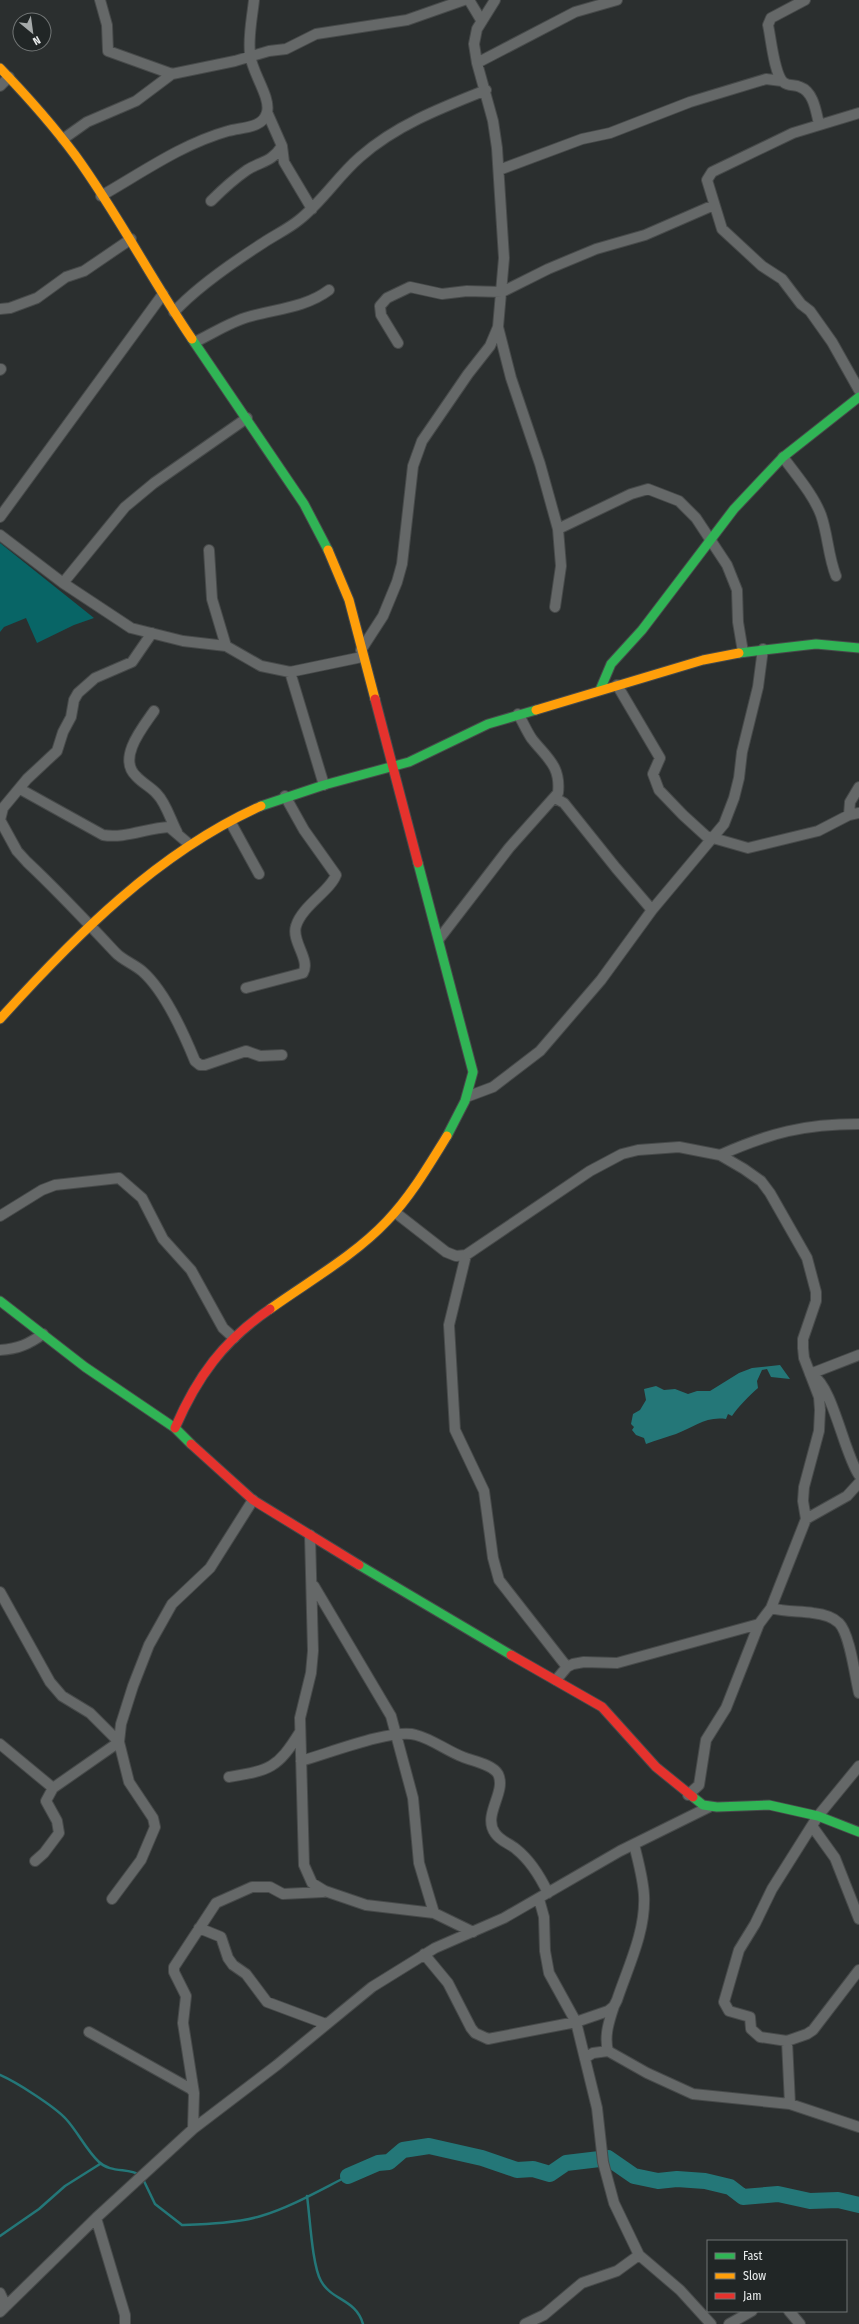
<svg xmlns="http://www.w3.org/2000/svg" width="859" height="2324" viewBox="0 0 859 2324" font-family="'Fira Sans Condensed',sans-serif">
<rect width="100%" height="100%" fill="#2b2f2f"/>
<!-- forest -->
<path fill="#086566" d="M0,543L94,618L74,625L37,643L26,618L4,627L0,632Z"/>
<!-- water -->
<path fill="#247778" d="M780,1365L790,1379L771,1377L767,1369L762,1370L757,1381L758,1388C750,1395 738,1407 732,1416L728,1414L726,1419C706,1416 694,1427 676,1434C667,1437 656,1440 646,1444L644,1438L636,1435L632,1430L634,1427L631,1424L633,1414L640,1410L646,1400L644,1389L656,1386L664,1390L675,1389L688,1394L697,1391H710L739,1373L752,1368Z"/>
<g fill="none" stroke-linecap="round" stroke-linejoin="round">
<!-- stream -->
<path stroke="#247778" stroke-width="2.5" d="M0,2075C16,2082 54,2106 66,2119C78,2132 86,2150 99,2162C110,2173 130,2168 139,2175
M143,2179L155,2204L182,2225C208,2224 237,2223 261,2216C291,2207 320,2190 348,2176
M307,2196C310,2217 312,2265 321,2281C332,2301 356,2299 363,2324
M0,2236L39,2209L65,2186L100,2164"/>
<!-- river -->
<path stroke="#247778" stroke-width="16" d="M348,2176L378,2163L389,2162L403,2150L429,2146L482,2158L517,2170L533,2169L550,2174L566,2163L608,2158L634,2176L658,2181L677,2179L705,2181L730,2187L743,2197L778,2194L810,2201L838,2200L859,2205"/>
<!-- street casing -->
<g stroke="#474a4a" stroke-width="12">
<path id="street" d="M100,0L107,25L108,51L172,74
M469,0L481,20
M805,0L771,18L768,25C771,38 774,73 783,82C789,87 794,84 800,87C814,92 816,112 819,124
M477,63L575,12L617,0
M0,86L9,77
M267,112L282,146L284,162L312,209
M859,113L793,133L712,172L707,180L722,229L762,266L782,279L801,304L810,311L832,342L859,390
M63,139L87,122L136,101L172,74L235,61L269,51L286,49L316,34L407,20L464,0
M499,170L582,139L610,133L690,102L766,79L782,81
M101,196C143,172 182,144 228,131C241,127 263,129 267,112C271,97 251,71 250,54C248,36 252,19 254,0
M211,201C222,190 234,179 247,170C261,161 271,163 282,146
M0,309L10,308L37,298L66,277L84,271L131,239
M174,312C197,287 235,261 263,243C275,235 288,229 299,220C322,202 338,176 360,157C396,125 443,107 486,90
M498,327L511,378L540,464L558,529L561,566L555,607
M195,342C212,334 230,322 248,317C275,309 305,308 329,290
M398,343L381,315L380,306L387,298L410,287L442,294L467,291L502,292L548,269L596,249L645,235L714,205
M0,370L1,369
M783,457C796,475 813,494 821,515C828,535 828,556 836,576
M0,517L163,294
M558,529L631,494L648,489L679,501L696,518L727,565L737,590L738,622L743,652
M0,535L63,583L131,628L183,641L226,646L261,666L290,672L362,657
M209,550L212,599L226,646
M63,583L125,507L154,483L247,418
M152,633L132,662L95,678L78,693L74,700L71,717L63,732L57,751L27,779L3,808L0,820L17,851L27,862C58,891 86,921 115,952C122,960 134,964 142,971C164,990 184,1034 195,1061L200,1065H205L246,1051L260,1056L282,1055
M361,650L383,616L397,582L402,564L413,466L422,441L468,374L490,346L498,327L504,258L497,148L493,121L477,63L474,44L477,29L495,0
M290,672L324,785
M617,685L660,758L653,774L659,790L683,815L706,836L748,848L818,831L849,815L859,813
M154,711C143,727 117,758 136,776C142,783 151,787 157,794C166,803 171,821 177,832
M20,789L103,835C124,839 147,828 169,827L189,844
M555,798L564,803L616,868L652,910
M849,815L850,802L859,787
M231,823L259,874
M439,939L509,848L558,793C561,766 547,758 532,739C527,732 523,722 518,714
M246,988L303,973C311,960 291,941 296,926C302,906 330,891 336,875L304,830L285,796
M469,1096L493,1087L540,1051L601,980L652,910L724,824L734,798L739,778L742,752L758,687L763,649
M720,1155C770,1133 804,1124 859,1124
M396,1213L446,1252L456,1256L466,1255L590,1171L622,1154L638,1150L679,1147L720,1155L744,1169L761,1181L770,1193L807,1258L816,1292V1301L803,1339V1348L804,1358L819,1397L820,1410L819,1431L804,1487L803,1501L806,1519L771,1608L759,1624L726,1708L706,1740L699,1785L688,1795
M0,1216L42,1190L55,1185L119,1178L142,1198L163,1239L191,1270L223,1328L234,1338
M466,1255L449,1325L455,1430L484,1491L493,1558L499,1580L567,1667
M0,1350C18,1349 29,1344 43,1334
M810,1374L859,1355
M813,1376C832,1385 845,1456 859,1475
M806,1519L847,1496L859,1483
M310,1535L313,1651L311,1673L300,1718L304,1865L312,1883L325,1891L366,1905L434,1913L473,1932
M314,1586L391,1716L413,1798L419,1863L434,1913
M0,1592L50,1682L62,1696L90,1713L119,1742L53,1788L46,1801L57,1821L59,1833L44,1853L35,1861
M771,1608C785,1612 799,1611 813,1613C822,1614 832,1616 839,1623C850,1634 855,1677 859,1693
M556,1680L567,1667L573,1664L584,1662L617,1663L759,1624
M0,1744L53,1788
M301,1761C327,1754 392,1728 416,1735C432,1739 447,1751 463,1757C472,1761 492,1764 498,1774C507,1792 482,1815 495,1833C500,1841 509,1843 516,1849C531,1861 540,1876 548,1893
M859,1766L818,1816L772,1889L755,1924L739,1950L724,2002L729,2011L750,2017L751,2029L760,2037L787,2041L807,2034L813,2030L859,1970
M229,1777C270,1770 277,1769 300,1732
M812,1826L835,1858L859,1919
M112,1899L141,1860L155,1827L153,1818L129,1782L119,1742L121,1724L133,1686L149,1645L172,1604L210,1568L253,1500
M539,1899L544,1917L545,1951L549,1973L576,2022L597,2108L603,2162L614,2203L639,2255L680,2290L711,2324
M199,1928L221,1937L228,1958L233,1965L246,1974L267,2002L326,2024
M424,1954L448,1983L471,2028L475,2033L488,2039L576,2022L608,2011L614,2006L617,2000C628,1967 646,1931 644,1895C643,1878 638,1861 634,1844
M89,2032L191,2089L194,2093L193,2129
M787,2041L790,2104
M608,2051C604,2036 609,2021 614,2006
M585,2058L593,2053L608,2051L647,2073L693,2094L790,2104L859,2127
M194,2093L183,2023L186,1996L174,1972V1967L216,1903L252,1887H270L283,1894L323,1892
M96,2218L125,2315V2324
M0,2293L6,2306
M789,2311L800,2324
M0,2312L96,2218L193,2129L277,2065L372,1987L435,1948L504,1918L620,1851L709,1807
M525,2324L544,2315L582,2283L617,2271L639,2255
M729,2324L752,2311"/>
</g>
<!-- fast casing -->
<g stroke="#474a4a" stroke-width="11">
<path id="fast" d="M192,339L304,504L328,550
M739,653L816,644L859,648
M600,690L611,664L642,630L734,509L783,457L859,397
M261,806L324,785L409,762L488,724L536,710
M418,863L473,1072L465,1101L447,1136
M0,1301L85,1367L175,1428L191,1444
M359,1565L511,1655
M693,1797L703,1805L717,1807L769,1805L818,1816L859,1832"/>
</g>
<!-- slow casing -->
<g stroke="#474a4a" stroke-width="11">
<path id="slow" d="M0,68C27,96 52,124 75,155C118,214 151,279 192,339
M328,550L349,600L375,699
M536,710L703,660L739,653
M0,1019C75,936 158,852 261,806
M270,1309C309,1281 354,1256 387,1221C411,1196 429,1165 447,1136"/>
</g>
<!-- jam casing -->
<g stroke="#474a4a" stroke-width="11">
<path id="jam" d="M375,699L418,863
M175,1428C197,1377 223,1341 270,1309
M191,1444L253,1500L359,1565
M511,1655L602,1707L656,1767L693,1797"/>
</g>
<!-- street -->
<use href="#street" stroke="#656868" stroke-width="10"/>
<!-- fast -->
<use href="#fast" stroke="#30b455" stroke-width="9"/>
<!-- slow -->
<use href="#slow" stroke="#ff9f0a" stroke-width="9"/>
<!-- jam -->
<use href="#jam" stroke="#e5322d" stroke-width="9"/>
</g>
<!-- legend -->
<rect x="707" y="2240" width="140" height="72" fill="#212626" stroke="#717575"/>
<rect x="715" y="2253" width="20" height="6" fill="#30b455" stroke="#717575"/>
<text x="743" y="2260" font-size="12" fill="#e9ecec">Fast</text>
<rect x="715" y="2273" width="20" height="6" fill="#ff9f0a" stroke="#717575"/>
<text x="743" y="2280" font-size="12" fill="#e9ecec">Slow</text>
<rect x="715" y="2293" width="20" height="6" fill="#e5322d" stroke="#717575"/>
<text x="743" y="2300" font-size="12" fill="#e9ecec">Jam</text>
<!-- north arrow -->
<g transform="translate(32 32) rotate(151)"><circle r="19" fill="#212626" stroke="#717575"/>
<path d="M0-3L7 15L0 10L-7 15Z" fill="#a6aaaa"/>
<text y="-6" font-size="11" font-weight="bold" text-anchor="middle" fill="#e9ecec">N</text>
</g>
</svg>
